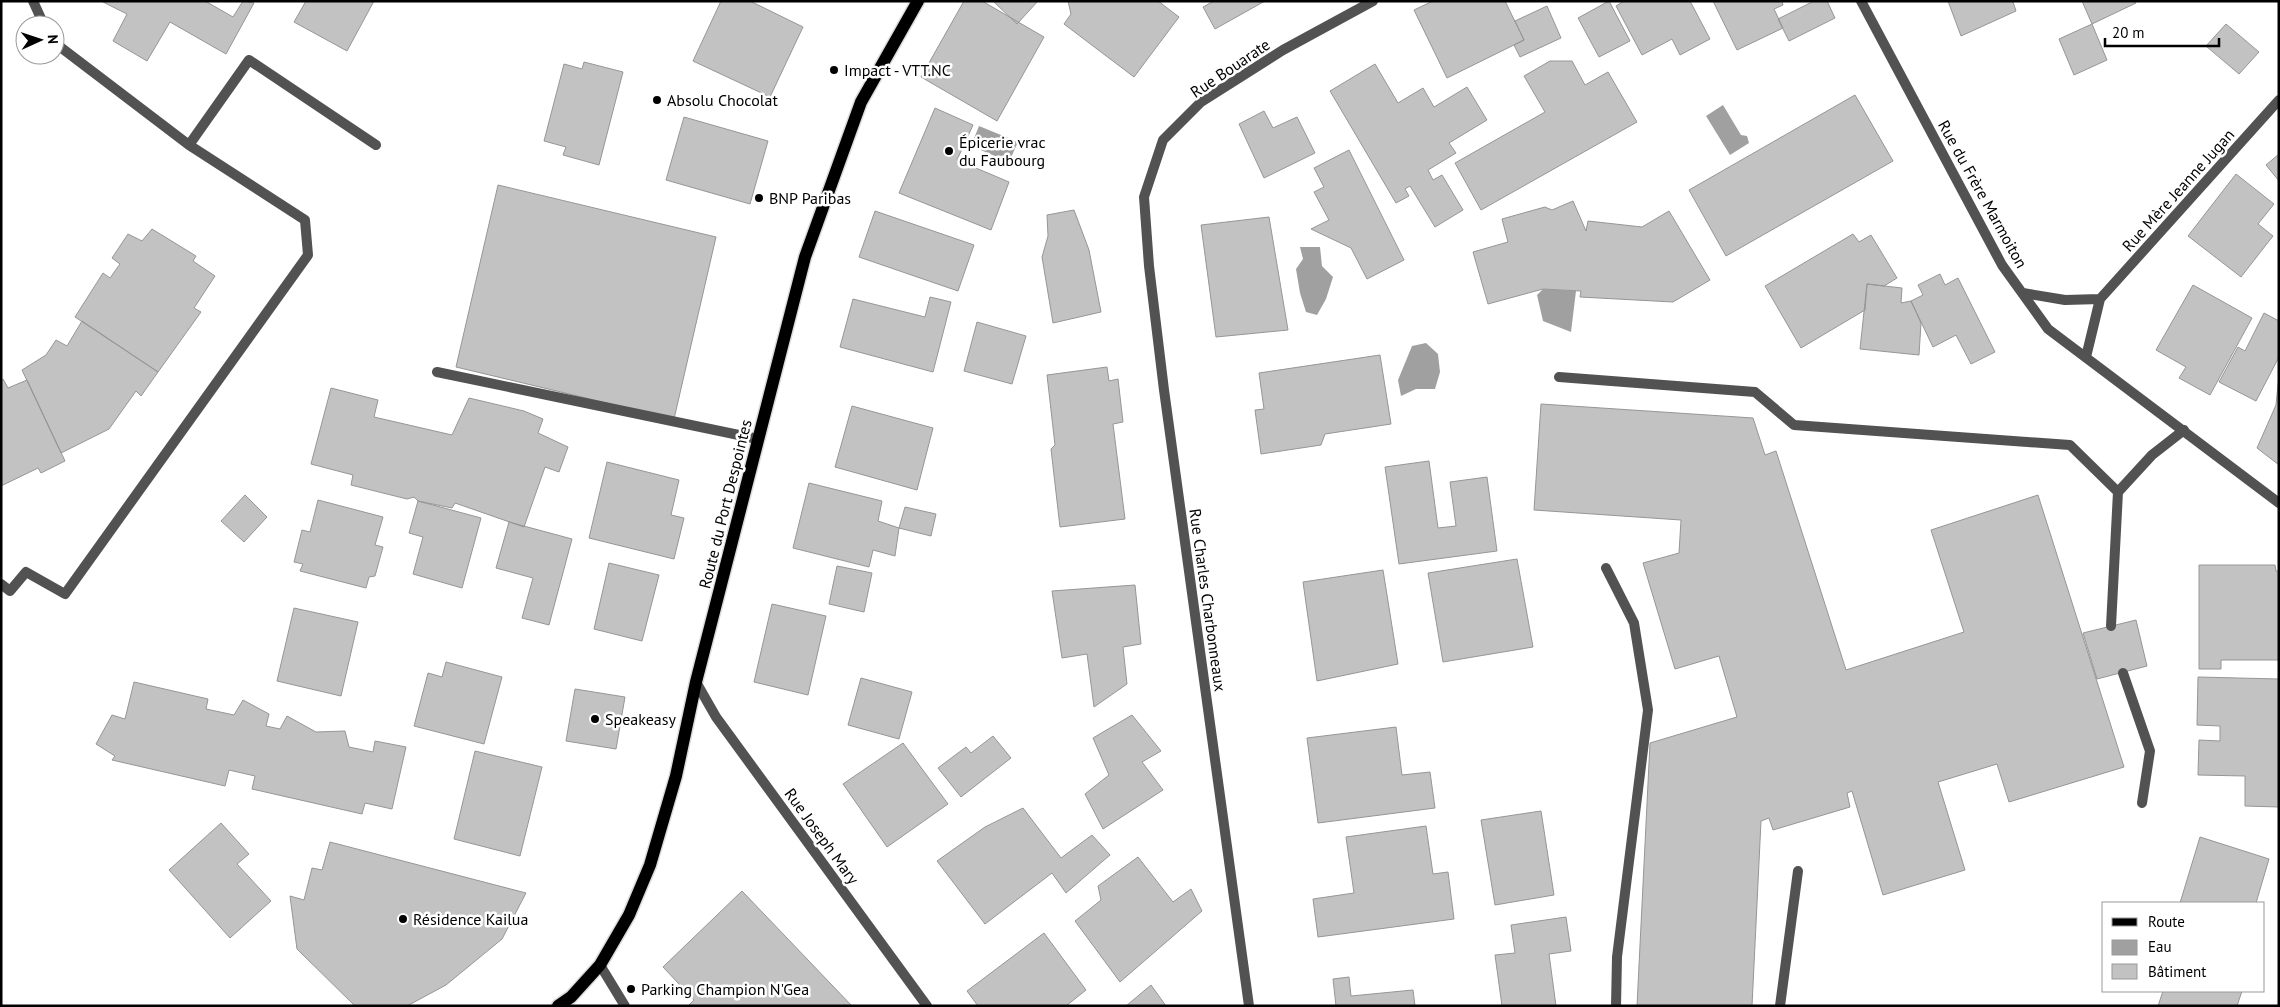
<svg xmlns="http://www.w3.org/2000/svg" width="2280" height="1007" viewBox="0 0 2280 1007" font-family="'PT Sans',sans-serif">
<rect width="100%" height="100%" fill="#fff"/>
<!-- water -->
<path fill="#a0a0a0" d="M1723,105L1741,135L1747,136L1749,143L1730,155L1706,116Z
M979,126L1018,142L1009,162L971,146Z
M1300,247H1320L1322,266L1333,277L1326,299L1317,315L1306,312L1300,293L1296,269L1303,259Z
M1543,289L1576,291L1571,332L1543,321L1537,295Z
M1426,343L1438,354L1440,372L1435,389H1416L1401,396L1398,380L1412,346Z"/>
<!-- building -->
<path fill="#c2c2c2" stroke="#969696" d="M101,1H205L233,17L243,1L254,3L226,54L170,22L147,61L113,41L127,14Z
M306,1H374L347,51L294,22Z
M721,1H750L803,27L770,97L693,61Z
M964,1H982L1044,37L997,121L921,77Z
M993,1H1038L1017,24Z
M1068,1H1158L1179,17L1134,77L1064,24L1071,14Z
M1214,1H1265L1215,29L1203,7Z
M1433,1H1505L1524,40L1447,78L1414,10Z
M1609,1L1630,41L1599,57L1578,18Z
M1624,1H1690L1710,39L1680,55L1672,39L1642,55L1616,6Z
M1713,1H1782L1783,5L1774,9L1783,28L1737,50Z
M1814,1H1827L1835,18L1789,41L1778,19Z
M1948,1H2016L2013,2L2016,11L1961,36Z
M2082,1H2135L2136,3L2092,24Z
M1547,6L1561,38L1520,57L1514,45L1524,40L1515,21Z
M2092,24L2107,60L2074,75L2059,39Z
M2226,24L2259,52L2239,74L2206,46Z
M1550,61H1572L1585,85L1608,72L1637,122L1481,210L1455,163L1545,112L1524,76Z
M584,62L623,72L599,165L563,155L566,147L544,141L564,64L582,69Z
M1375,64L1398,103L1423,88L1434,107L1467,87L1487,120L1449,143L1456,153L1428,170L1433,180L1442,175L1463,210L1435,227L1410,186L1405,189L1409,196L1396,203L1330,91Z
M1855,95L1893,161L1726,256L1689,190Z
M935,108L973,125L957,160L1009,182L991,230L899,193Z
M1264,111L1273,128L1297,117L1315,153L1264,178L1239,124Z
M684,117L768,141L750,204L666,180Z
M1349,150L1404,260L1367,279L1351,248L1311,229L1329,220L1314,192L1324,187L1314,168Z
M2279,154V181L2266,165Z
M2236,174L2274,204L2258,224L2273,236L2241,277L2188,236Z
M498,185L716,237L674,419L456,367Z
M1573,201L1586,231L1588,221L1642,227L1669,211L1710,280L1673,302L1580,297L1581,291L1543,289L1488,304L1473,252L1508,242L1502,219L1545,207L1552,210Z
M1074,210L1089,250L1101,312L1053,323L1042,257L1048,236L1047,215Z
M875,211L974,245L958,291L859,257Z
M1269,217L1288,330L1216,337L1201,225Z
M152,229L196,256L193,261L215,276L194,308L201,312L158,372L75,317L103,273L110,278L120,264L112,258L128,234L142,241Z
M1853,234L1859,242L1871,235L1897,278L1884,286L1867,284L1865,310L1801,348L1765,286Z
M1940,274L1945,285L1958,278L1995,352L1971,364L1956,335L1933,347L1911,301L1923,295L1918,285Z
M1867,284L1902,288L1901,303L1911,301L1921,323L1919,355L1860,349Z
M2193,285L2252,318L2210,395L2179,378L2186,367L2156,350Z
M930,297L951,302L933,372L840,347L853,299L925,317Z
M2264,313L2279,321V357L2256,401L2219,382L2238,347L2245,351Z
M82,321L158,372L141,396L136,391L109,429L61,453L22,370L46,355L56,340L67,346Z
M977,322L1026,336L1012,384L964,371Z
M1380,355L1391,424L1325,434L1321,445L1261,454L1255,410L1264,409L1259,373Z
M1107,367L1109,381L1118,379L1123,422L1113,424L1125,519L1060,527L1051,449L1055,445L1047,375Z
M2279,375V465L2257,448L2276,405Z
M3,379L8,388L27,380L65,461L41,473L38,468L1,486V380Z
M331,388L378,400L374,417L452,435L469,398L524,411L543,419L538,433L568,447L559,472L545,467L524,527L455,503L452,508L418,501L414,497L407,499L351,485L353,475L311,464Z
M1541,404L1753,418L1765,455L1776,451L1846,670L1964,632L1931,530L2038,495L2124,767L2009,802L1997,764L1938,782L1965,870L1883,895L1852,791L1847,793L1850,807L1773,830L1769,818L1761,821L1752,1006H1637L1650,743L1737,717L1719,656L1675,669L1643,563L1679,553L1681,520L1534,510Z
M852,406L933,428L917,490L835,467Z
M1429,461L1438,528L1456,526L1450,482L1487,477L1497,551L1399,564L1385,467Z
M607,462L679,480L671,515L684,518L674,559L589,538Z
M809,483L882,501L878,521L899,528L895,556L873,550L869,567L793,548Z
M245,495L267,517L244,542L221,521Z
M318,500L383,517L375,545L383,547L375,576L369,577L366,588L300,571L303,564L294,562L302,530L310,532Z
M418,501L481,518L462,588L413,574L423,537L409,533Z
M905,507L936,514L931,536L899,528Z
M509,522L572,539L549,625L522,618L533,578L496,568Z
M1517,559L1533,647L1443,662L1428,573Z
M609,563L659,575L642,641L594,629Z
M2199,565H2275L2276,571H2279V660H2221V669H2199Z
M837,566L872,573L864,612L829,604Z
M1383,570L1398,664L1317,681L1303,582Z
M1135,585L1141,644L1123,647L1127,684L1094,707L1087,654L1062,658L1052,591Z
M772,604L826,616L808,695L754,682Z
M294,608L358,622L341,696L277,681Z
M2136,620L2147,666L2097,679L2083,633Z
M446,662L502,677L484,744L414,726L428,673L442,677Z
M2198,677L2279,679V807L2245,806V776L2198,775L2199,740L2220,741V726L2197,725Z
M861,678L912,692L899,739L848,725Z
M134,682L208,699L206,709L234,715L243,700L269,714L266,726L280,729L287,716L316,732L345,731L349,747L373,752L375,741L406,747L392,809L365,803L362,814L252,789L255,776L229,770L225,786L112,760L115,756L96,744L112,715L125,719Z
M575,689L625,697L616,749L566,741Z
M1132,715L1161,751L1142,762L1163,790L1103,829L1085,794L1109,775L1093,738Z
M1396,727L1402,775L1430,772L1435,808L1318,823L1307,738Z
M993,736L1011,758L961,797L938,768L966,747L971,753Z
M903,743L948,804L887,847L843,784Z
M475,751L542,767L520,856L454,839Z
M1023,808L1061,858L1092,835L1110,855L1066,893L1052,873L985,924L937,861L985,827Z
M1541,811L1554,895L1495,905L1481,820Z
M221,823L249,854L237,864L271,901L230,938L169,870Z
M1426,826L1433,874L1448,872L1454,919L1318,937L1313,899L1354,893L1346,837Z
M2200,837L2269,859L2256,903H2180Z
M330,842L526,893L502,939L446,985L407,1006H355L297,949L290,896L304,900L312,868L322,870Z
M1138,857L1173,902L1191,889L1202,911L1120,982L1075,921L1101,900L1098,886Z
M742,891L852,1006H688L694,1000L663,967Z
M1566,917L1571,951L1549,954L1556,1006H1502L1495,955L1515,953L1511,925Z
M1044,933L1086,990L1066,1006H978L967,991Z
M1349,977L1351,996L1413,990L1415,1006H1336L1333,979Z
M1151,985L1166,1006H1126Z
M2163,991H2242L2237,1006H2158Z"/>
<g fill="none" stroke-linecap="round" stroke-linejoin="round">
<!-- primary casing -->
<g stroke="#dbdbdb" stroke-width="15">
<path id="primary" d="M558,1006L571,997L600,965L629,915L650,865L676,776L696,682L805,257L861,102L918,1"/>
</g>
<!-- lane -->
<path stroke="#525252" stroke-width="10" d="M33,1L44,25
M189,145L249,60L376,145
M437,372L758,439
M1559,377L1755,392L1794,425L2070,445L2118,492
M1606,568L1634,623L1648,710L1617,957L1616,1006
M1,584L10,591L26,572L65,594L308,255L305,220L189,145L55,43
M2111,626L2118,492L2152,455L2184,430
M2123,673L2150,751L2142,803
M600,965L625,1006
M1780,1006L1798,871"/>
<!-- street -->
<path stroke="#525252" stroke-width="10" d="M1861,1L2002,265L2048,329L2279,503
M2023,293L2065,300L2100,299L2279,100
M2086,357L2100,299
M696,682L716,717L927,1006
M1249,1006L1164,390L1149,266L1144,197L1163,140L1201,102L1283,50L1373,1"/>
<!-- primary -->
<use href="#primary" stroke="#000" stroke-width="12"/>
</g>
<!-- markers -->
<g fill="#000" stroke="#fff" stroke-width="2">
<circle cx="834" cy="70" r="5"/>
<circle cx="657" cy="100" r="5"/>
<circle cx="949" cy="151" r="5"/>
<circle cx="759" cy="198" r="5"/>
<circle cx="595" cy="719" r="5"/>
<circle cx="403" cy="919" r="5"/>
<circle cx="631" cy="989" r="5"/>
</g>
<g text-anchor="middle" stroke-width="5" stroke-linejoin="round" paint-order="stroke">
<!-- street labels -->
<g font-size="16" fill="#000" stroke="#fff">
<text transform="translate(1230 68) rotate(-34)" y="6">Rue Bouarate</text>
<text transform="translate(2178 190) rotate(-48)" y="6">Rue Mère Jeanne Jugan</text>
<text transform="translate(1983 194) rotate(61)" y="6">Rue du Frère Marmoiton</text>
<text transform="translate(725 504) rotate(-76)" y="6">Route du Port Despointes</text>
<text transform="translate(1208 600) rotate(82)" y="6">Rue Charles Charbonneaux</text>
<text transform="translate(822 836) rotate(54)" y="6">Rue Joseph Mary</text>
</g>
<!-- poi labels -->
<g font-size="16" fill="#000" stroke="#fff" text-anchor="start">
<text x="844" y="76">Impact - VTT.NC</text>
<text x="667" y="106">Absolu Chocolat</text>
<text x="959" y="148">Épicerie vrac<tspan x="959" dy="18">du Faubourg</tspan></text>
<text x="769" y="204">BNP Paribas</text>
<text x="605" y="725">Speakeasy</text>
<text x="413" y="925">Résidence Kailua</text>
<text x="641" y="995">Parking Champion N'Gea</text>
</g>
</g>
<!-- border -->
<rect width="2280" height="1007" fill="none" stroke="#000000" stroke-width="5"/>
<!-- legend -->
<rect x="2102" y="902" width="162" height="90" fill="#ffffff" stroke="#999999"/>
<rect x="2112" y="918" width="25" height="8" fill="#000000" stroke="#999999"/>
<text x="2148" y="927" font-size="15" fill="#000000">Route</text>
<rect x="2112" y="940" width="25" height="15" fill="#a0a0a0" stroke="#999999"/>
<text x="2148" y="952" font-size="15" fill="#000000">Eau</text>
<rect x="2112" y="964" width="25" height="15" fill="#c2c2c2" stroke="#999999"/>
<text x="2148" y="977" font-size="15" fill="#000000">Bâtiment</text>
<!-- north arrow -->
<g transform="translate(40 40) rotate(87)"><circle r="24" fill="#ffffff" stroke="#999999"/>
<path d="M0-4L9 19L0 12L-9 19Z" fill="#000000"/>
<text y="-8" font-size="14" font-weight="bold" text-anchor="middle" fill="#000000">N</text>
</g>
<!-- scale -->
<path d="M2105 38v8h114v-8" fill="none" stroke="#000000" stroke-width="2.5"/>
<text x="2112" y="38" font-size="15" fill="#000000" stroke="#ffffff" stroke-width="4" paint-order="stroke">20 m</text>
</svg>
